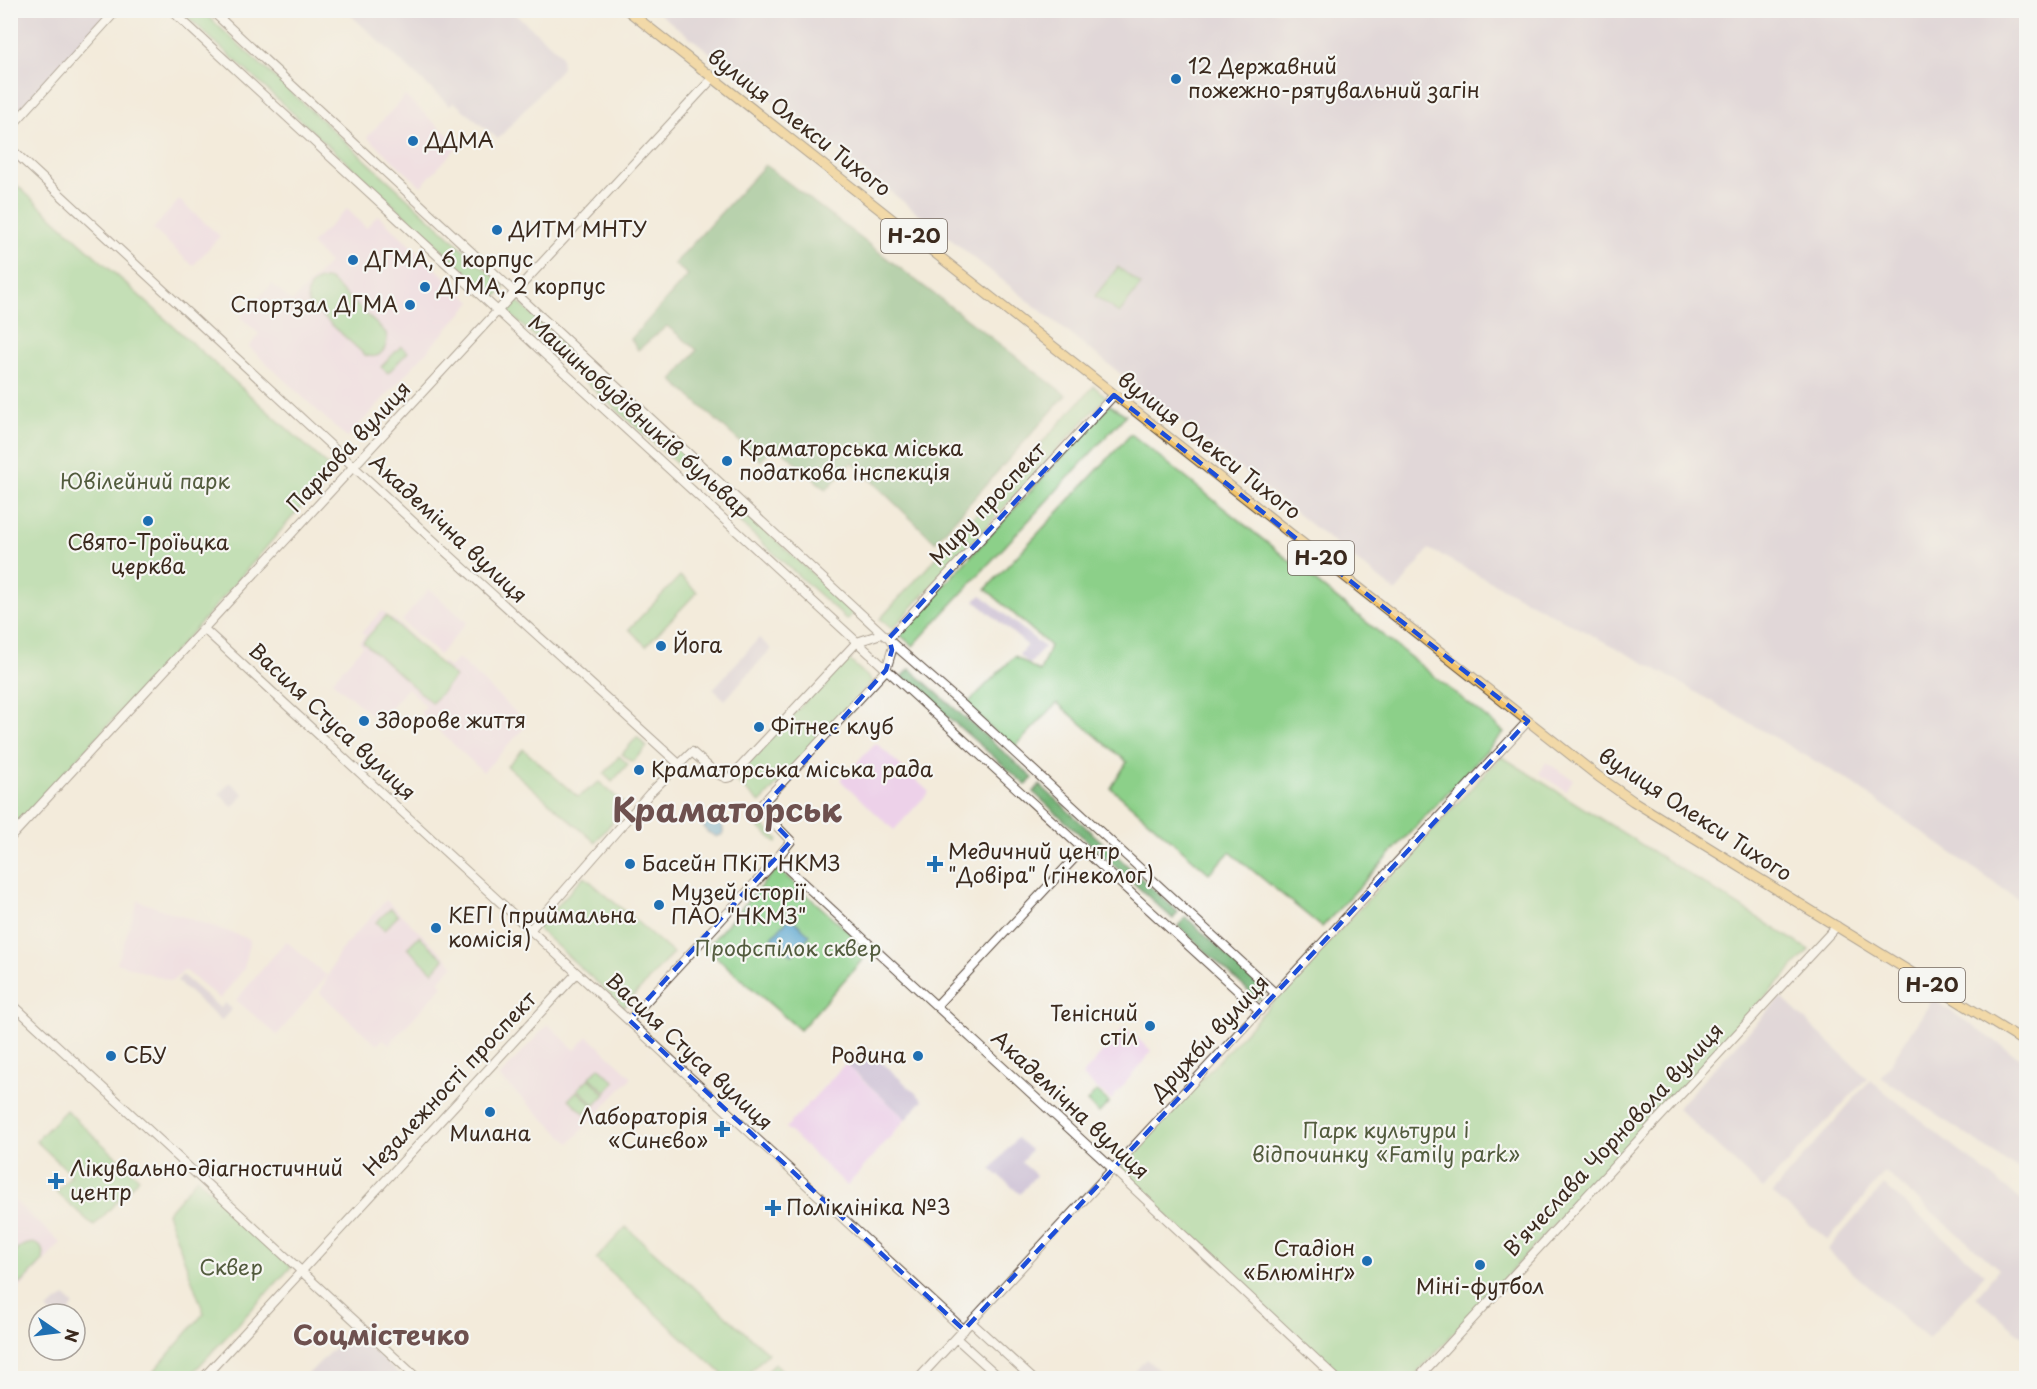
<svg xmlns="http://www.w3.org/2000/svg" width="2037" height="1389" viewBox="0 0 2037 1389" font-family="'Playpen Sans',sans-serif">
<rect width="100%" height="100%" fill="#f6f6f2"/>
<filter id="ink" filterUnits="userSpaceOnUse"><feTurbulence type="fractalNoise" baseFrequency=".0167" numOctaves="2"/><feDisplacementMap in="SourceGraphic" scale="12" xChannelSelector="R" yChannelSelector="G"/><feConvolveMatrix kernelMatrix="1 2 1 2 8 2 1 2 1" color-interpolation-filters="sRGB"/></filter>
<filter id="wash" filterUnits="userSpaceOnUse"><feTurbulence type="fractalNoise" baseFrequency=".008" numOctaves="4" result="noise"/><feDisplacementMap in="SourceGraphic" scale="24" xChannelSelector="R" yChannelSelector="G"/><feGaussianBlur stdDeviation="1.35" result="paint"/><feColorMatrix in="noise" values="0 0 0 0 0 0 0 0 0 0 0 0 0 0 0 0 0 1.4 0 .05"/><feComposite in="paint" operator="in"/></filter>
<g filter="url(#wash)">
<rect width="100%" height="100%" fill="#f3ebdb"/>
<!-- built -->
<path fill="#edd1e9" d="M405,96L459,145L421,186L367,137Z
M179,200L220,236L193,266L153,229Z
M347,209L366,228L378,215L472,302L347,438L249,347L259,334L240,317L272,284L292,302L329,263L311,244Z
M429,589L467,622L439,655L402,621Z
M382,611L392,620L394,619L440,664L443,662L449,668L458,658L528,724L483,772L420,713L426,706L408,688L379,722L332,681L363,646L359,642L365,635L362,632Z
M876,743L929,792L894,830L840,780Z
M1546,762L1573,779L1566,791L1539,774Z
M386,900L454,965L439,981L443,986L389,1044L383,1039L377,1045L320,993L339,952Z
M138,901L250,939L244,969L220,999L185,970L171,981L117,963Z
M286,941L327,976L277,1035L236,1000Z
M548,1024L575,1050L588,1036L632,1077L570,1143L499,1077Z
M1124,1027L1152,1051L1111,1100L1082,1076Z
M845,1064L906,1119L847,1186L786,1128Z
M10,1197L61,1243L11,1298H10Z"/>
<!-- industrial -->
<path fill="#ccbfd4" d="M11,10L110,11L11,120L10,11Z
M346,11H512L561,54L562,68L498,139L454,102L450,106Z
M656,11H2026V905L1846,779L1654,668L1429,549L1396,592L877,181Z
M981,595L1044,647L1030,664L1019,655L1027,645L975,601Z
M759,638L771,649L725,700L713,689Z
M230,782L244,794L233,807L219,794Z
M182,975L220,1008L225,1003L232,1009L221,1021L177,981Z
M1781,997L1867,1078L1763,1189L1677,1108Z
M1933,999L2026,1062V1175L1881,1077Z
M864,1046L923,1100L906,1119L847,1065Z
M1870,1080L2026,1204V1339L1976,1297L1999,1269L1885,1172L1828,1240L1772,1193Z
M1017,1138L1031,1150L1021,1162L1036,1175L1020,1194L991,1169Z
M1884,1185L1985,1274L1928,1339L1827,1250Z
M66,1296L74,1306L70,1309L73,1314H51L47,1309Z
M352,1330L393,1369L403,1378H304Z
M1146,1359L1168,1378H1129Z"/>
<!-- green -->
<path fill="#8cd089" stroke="#647d54" stroke-width="1.5" d="M181,11H202L505,287L495,298Z
M11,180L333,470L206,617L11,832Z
M1118,267L1141,285L1119,313L1095,296Z
M325,279L330,280L386,333C389,347 381,361 365,355L309,304C304,290 311,281 325,279Z
M515,299L739,503L731,512L505,310Z
M401,346L408,352L388,373L381,367Z
M1094,386L1106,397L892,629L880,619Z
M1110,405L1126,415L913,646L899,634Z
M1131,434L1504,732L1322,927L1230,852L1209,873L1111,788L1127,762L1057,703L1013,749L966,705L1015,656L1040,672L1050,646L986,589Z
M742,509L854,612L847,620L734,517Z
M680,576L697,592L646,646L629,629Z
M386,616L455,677L432,703L363,642Z
M846,657L872,681L760,803L734,779Z
M637,737L647,747L632,762L622,754Z
M523,749L578,797L599,782L627,806L595,842L507,766Z
M619,756L628,764L612,782L604,774Z
M1501,756L1809,950L1412,1378H1341L1122,1174V1165Z
M754,817L778,839L777,843L751,821Z
M777,868L870,951L800,1030L706,948Z
M584,876L673,953L624,1007L537,928Z
M391,908L398,916L384,930L376,922Z
M419,936L444,959L433,972L407,948Z
M599,1067L615,1082L606,1092L590,1077Z
M589,1078L605,1094L595,1105L578,1089Z
M577,1091L593,1105L585,1114L569,1099Z
M1096,1091L1109,1102L1099,1113L1087,1102Z
M66,1110L139,1178L94,1226L56,1192L71,1176L68,1171L36,1141Z
M197,1178L291,1267L188,1378H148L204,1313L167,1213Z
M626,1227L768,1353L744,1378H727L596,1259Z
M33,1243L40,1246L44,1252L43,1261L21,1284L11,1282C10,1261 9,1247 33,1243Z
M775,1364L791,1378H761Z"/>
<!-- forest -->
<path fill="#71b275" stroke="#566e4a" stroke-width="1.5" d="M765,165L1066,395L935,542L852,462L826,490L775,444L761,461L672,380L697,350L667,326L638,350L631,339L688,275L674,264Z
M910,669L1033,778L1026,785L902,677Z
M1040,785L1178,912L1173,919L1033,792Z
M1186,917L1266,992L1258,1000L1178,926Z"/>
<!-- water -->
<path fill="#54a3ce" stroke="#486676" stroke-width="1.5" d="M705,816C715,816 725,823 723,834L717,837L707,832L702,823Z
M790,917L810,935L792,955L772,937Z"/>
</g>
<g filter="url(#ink)">
<g fill="none" stroke-linecap="round" stroke-linejoin="round">
<!-- tertiary casing -->
<g stroke="#57473a" stroke-width="10">
<path id="tertiary" d="M171,10L870,654
M211,10L885,636
M10,128L117,10
M10,148L436,543L679,764
M204,629L964,1330
M889,638L1114,395
M891,642L963,705L1275,993
M873,657L1260,1011
M10,838L712,79
M777,859L1113,1169L1336,1378
M530,930L650,793L692,752L717,774L726,778L731,777L857,642L878,635
M10,1002L417,1378
M936,1006L1084,848
M629,1020L768,869L791,841L761,810L760,806L886,670L892,650
M971,1322L1032,1378
M956,1338L1000,1378
M203,1378L577,973
M919,1378L1528,721
M1418,1378L1837,926"/>
</g>
<!-- primary casing -->
<g stroke="#57473a" stroke-width="11">
<path id="primary" d="M627,10L1599,777L1633,801L2026,1043"/>
</g>
<!-- tertiary -->
<use href="#tertiary" stroke="#fff" stroke-width="8"/>
<!-- primary -->
<use href="#primary" stroke="#f1c36a" stroke-width="9"/>
</g>
</g>
<!-- marked area -->
<path d="M0 0H2037V1389H0ZM1114,395L1528,721L964,1330L629,1020L791,841L761,810L886,670L892,650L889,638Z" fill="#f3ebdb" fill-opacity=".55" fill-rule="evenodd"/>
<path fill="none" stroke="#1d4ed8" stroke-width="4.5" stroke-dasharray="12 8" stroke-linejoin="round" d="M1114,395L1528,721L964,1330L629,1020L791,841L761,810L886,670L892,650L889,638Z"/>
<!-- markers -->
<g fill="#1f6fb2" stroke="#f6f6f2" stroke-width="2">
<circle cx="1176" cy="79" r="6"/>
<circle cx="413" cy="141" r="6"/>
<circle cx="497" cy="230" r="6"/>
<circle cx="353" cy="260" r="6"/>
<circle cx="425" cy="287" r="6"/>
<circle cx="410" cy="305" r="6"/>
<circle cx="727" cy="461" r="6"/>
<circle cx="148" cy="521" r="6"/>
<circle cx="661" cy="646" r="6"/>
<circle cx="364" cy="721" r="6"/>
<circle cx="759" cy="727" r="6"/>
<circle cx="639" cy="770" r="6"/>
<circle cx="630" cy="864" r="6"/>
<path d="M932 855h6v6h6v6h-6v6h-6v-6h-6v-6h6z"/>
<circle cx="659" cy="905" r="6"/>
<circle cx="436" cy="928" r="6"/>
<circle cx="1150" cy="1026" r="6"/>
<circle cx="111" cy="1056" r="6"/>
<circle cx="918" cy="1056" r="6"/>
<circle cx="490" cy="1112" r="6"/>
<path d="M719 1120h6v6h6v6h-6v6h-6v-6h-6v-6h6z"/>
<path d="M53 1172h6v6h6v6h-6v6h-6v-6h-6v-6h6z"/>
<path d="M770 1199h6v6h6v6h-6v6h-6v-6h-6v-6h6z"/>
<circle cx="1367" cy="1261" r="6"/>
<circle cx="1480" cy="1265" r="6"/>
</g>
<g text-anchor="middle" stroke-width="4.5" stroke-linejoin="round" paint-order="stroke">
<!-- shield labels -->
<g fill="#f6f6f2" stroke="#73675e" stroke-width="1.5">
<rect x="881" y="219" width="66" height="34" rx="4.5"/>
<rect x="1288" y="541" width="66" height="34" rx="4.5"/>
<rect x="1899" y="968" width="66" height="34" rx="4.5"/>
</g>
<g font-size="20" font-weight="bold" fill="#3b2a1e">
<text x="914" y="243">Н-20</text>
<text x="1321" y="565">Н-20</text>
<text x="1932" y="992">Н-20</text>
</g>
<!-- poi labels -->
<g font-size="21" fill="#3b2a1e" stroke="#f6f6f2" text-anchor="start">
<text x="1188" y="74">12 Державний<tspan x="1188" dy="24">пожежно-рятувальний загін</tspan></text>
<text x="425" y="148">ДДМА</text>
<text x="509" y="237">ДИТМ МНТУ</text>
<text x="365" y="267">ДГМА, 6 корпус</text>
<text x="437" y="294">ДГМА, 2 корпус</text>
<text x="398" y="312" text-anchor="end">Спортзал ДГМА</text>
<text x="739" y="456">Краматорська міська<tspan x="739" dy="24">податкова інспекція</tspan></text>
<text x="148" y="550" text-anchor="middle">Свято-Троїьцка<tspan x="148" dy="24">церква</tspan></text>
<text x="673" y="653">Йога</text>
<text x="376" y="728">Здорове життя</text>
<text x="771" y="734">Фітнес клуб</text>
<text x="651" y="777">Краматорська міська рада</text>
<text x="948" y="859">Медичний центр<tspan x="948" dy="24">"Довіра" (гінеколог)</tspan></text>
<text x="642" y="871">Басейн ПКіТ НКМЗ</text>
<text x="671" y="900">Музей історії<tspan x="671" dy="24">ПАО "НКМЗ"</tspan></text>
<text x="448" y="923">КЕГІ (приймальна<tspan x="448" dy="24">комісія)</tspan></text>
<text x="1138" y="1021" text-anchor="end">Тенісний<tspan x="1138" dy="24">стіл</tspan></text>
<text x="123" y="1063">СБУ</text>
<text x="906" y="1063" text-anchor="end">Родина</text>
<text x="708" y="1124" text-anchor="end">Лабораторія<tspan x="708" dy="24">«Синєво»</tspan></text>
<text x="490" y="1141" text-anchor="middle">Милана</text>
<text x="70" y="1176">Лікувально-діагностичний<tspan x="70" dy="24">центр</tspan></text>
<text x="786" y="1215">Поліклініка №3</text>
<text x="1355" y="1256" text-anchor="end">Стадіон<tspan x="1355" dy="24">«Блюмінґ»</tspan></text>
<text x="1480" y="1294" text-anchor="middle">Міні-футбол</text>
</g>
<!-- street labels -->
<g font-size="21" fill="#3b2a1e" stroke="#f6f6f2">
<text transform="translate(799 123) rotate(38)" y="7">вулиця Олекси Тихого</text>
<text transform="translate(639 417) rotate(42)" y="7">Машинобудівників бульвар</text>
<text transform="translate(1209 446) rotate(38)" y="7">вулиця Олекси Тихого</text>
<text transform="translate(349 447) rotate(-47)" y="7">Паркова вулиця</text>
<text transform="translate(988 504) rotate(-47)" y="7">Миру проспект</text>
<text transform="translate(448 529) rotate(43)" y="7">Академічна вулиця</text>
<text transform="translate(332 722) rotate(43)" y="7">Василя Стуса вулиця</text>
<text transform="translate(1695 815) rotate(33)" y="7">вулиця Олекси Тихого</text>
<text transform="translate(1210 1038) rotate(-47)" y="7">Дружби вулиця</text>
<text transform="translate(689 1052) rotate(43)" y="7">Василя Стуса вулиця</text>
<text transform="translate(450 1084) rotate(-47)" y="7">Незалежності проспект</text>
<text transform="translate(1070 1105) rotate(43)" y="7">Академічна вулиця</text>
<text transform="translate(1614 1140) rotate(-47)" y="7">В'ячеслава Чорновола вулиця</text>
</g>
<!-- park labels -->
<g font-size="21" fill="#535c3e" stroke="#f6f6f2">
<text x="145" y="489">Ювілейний парк</text>
<text x="788" y="956">Профспілок сквер</text>
<text x="1386" y="1138">Парк культури і<tspan x="1386" dy="24">відпочинку «Family park»</tspan></text>
<text x="231" y="1275">Сквер</text>
</g>
<!-- district labels -->
<g font-size="27" font-weight="bold" fill="#6e514f" stroke="#f6f6f2">
<text x="381" y="1345">Соцмістечко</text>
</g>
<!-- town labels -->
<g font-size="33" font-weight="bold" fill="#6e514f" stroke="#f6f6f2">
<text x="727" y="822">Краматорськ</text>
</g>
</g>
<!-- margin -->
<rect width="2037" height="1389" fill="none" stroke="#f6f6f2" stroke-width="36"/>
<!-- north arrow -->
<g transform="translate(57 1332) rotate(104)"><circle r="28" fill="#f6f6f2" stroke="#aba49d" stroke-width="1.5"/>
<path d="M0-4.5L10 22L0 15L-10 22Z" fill="#1f6fb2"/>
<text y="-9" font-size="16" font-weight="bold" text-anchor="middle" fill="#3b2a1e">N</text>
</g>
</svg>
